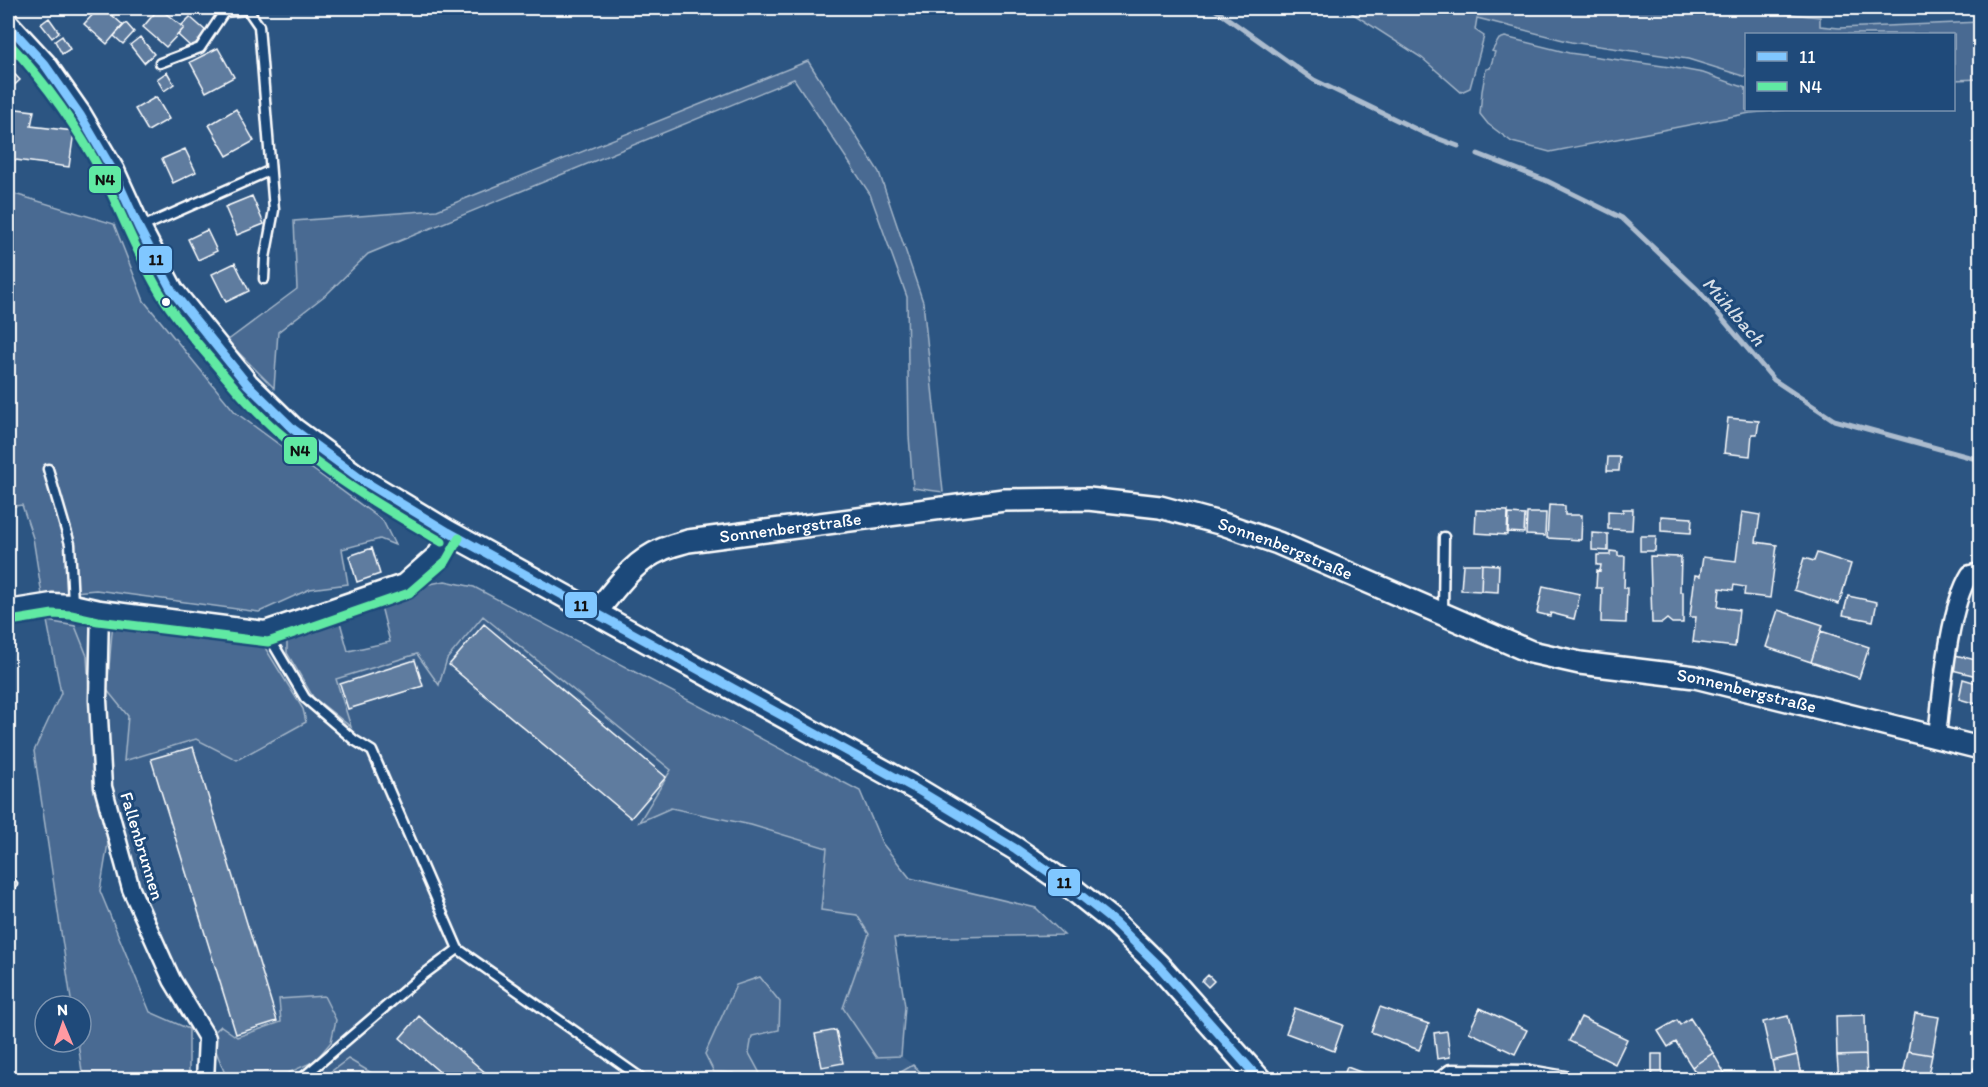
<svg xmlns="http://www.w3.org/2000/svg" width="1988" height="1087" viewBox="0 0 1988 1087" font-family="Itim,sans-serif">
<rect width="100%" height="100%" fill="#2c5582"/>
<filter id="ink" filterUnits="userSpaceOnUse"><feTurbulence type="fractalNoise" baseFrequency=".0167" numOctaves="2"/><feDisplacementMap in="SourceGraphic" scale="12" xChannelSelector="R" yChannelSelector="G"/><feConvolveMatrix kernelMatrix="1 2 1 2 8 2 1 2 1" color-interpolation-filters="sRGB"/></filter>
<g filter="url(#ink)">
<!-- built -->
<path fill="#3b618b" d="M483,616L672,770L640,821L671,808L751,825L827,848L821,910L857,915L869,935L844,1008L876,1057L901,1056L913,1065L889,1080H382L348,1059L321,1079H275L315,1061L335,1020L323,996L280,999L282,1022L237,1037L221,1027L210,1036L189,1029L108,843L94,778L87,656L75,627L113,620L107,690L128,715L124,760L196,739L237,760L306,722L303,709L259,638L287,630V653L313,697L350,726L336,679L417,653L439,684L447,659Z"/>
<!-- green -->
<path fill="#486b92" stroke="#a4b5c8" stroke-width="1.5" d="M1344,8H1733L1820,17V26L1839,28L1980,22V79L1954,80V34H1746V77L1688,59L1571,42L1477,18L1475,30L1484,36L1470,88L1461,92L1422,58Z
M1505,37L1569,53L1670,67L1703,73L1746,88V110H1785L1750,113L1550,152L1512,142L1488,124L1480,114L1482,91L1486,69L1490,68L1495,52L1492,51L1499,39Z
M808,61L879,172L923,302L943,492L913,488L909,436L907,297L870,194L794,79L368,254L328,293L278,332L274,388L227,341L297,289L294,221L437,210Z
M8,192L114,224L144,301L235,412L383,521L395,545L380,539L342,549L348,584L310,589L259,612L96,590L42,595L33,538L22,505L8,507Z
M445,581L474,587L860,791L882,843L910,878L1036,908L1064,935L894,938L905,1006L901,1056L876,1057L843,1008L869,934L857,915L821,910L827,848L751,825L671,808L639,822L671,770L483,616L447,659L439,685L417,654L336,679L351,727L313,697L287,653V630L338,615L348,651L390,642L379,598L420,586Z
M113,620L259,638L303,709L306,722L237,760L196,739L124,761L128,716L107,690Z
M47,621L75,626L87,656L94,778L108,843L100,891L150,1012L189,1029V1079H73L82,1072L78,1042H81V1006H72L34,751L61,693Z
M760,977L780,1002L779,1030L752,1036L749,1053L763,1079H737L733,1073L714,1072L705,1054L736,985Z
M324,996L336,1020L331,1042L315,1061L275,1079H227L210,1036L221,1026L237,1037L281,1022L279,999Z
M348,1059L382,1079H321Z
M913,1065L928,1079H889Z"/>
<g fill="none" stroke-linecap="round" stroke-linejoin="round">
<!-- stream -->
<path stroke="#acbcce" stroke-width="5" d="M1213,8L1314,80L1426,134L1458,146
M1478,154L1547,181L1622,218L1698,290L1774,380L1834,420L1980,460"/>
</g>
<!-- building -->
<path fill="#5e7c9f" stroke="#fff" stroke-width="1.5" d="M99,8H104L123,25L107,44L84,24Z
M159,8L184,28L166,47L143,27Z
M190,17L206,31L192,48L178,35L184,28L181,26Z
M49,18L59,32L52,38L41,24Z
M126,23L134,32L123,44L114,36Z
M62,36L70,49L62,54L55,41Z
M140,37L154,54L144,63L130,45Z
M218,48L234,77L206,92L190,62Z
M8,67L20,80L8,91Z
M167,72L174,84L164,91L157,79Z
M156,97L169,119L148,131L135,109Z
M8,108L34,111L31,126L74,131L69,167L8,159Z
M236,109L254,141L227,156L209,125Z
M185,149L196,172L173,183L162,159Z
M252,196L264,224L237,235L225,207Z
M207,230L217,251L198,260L188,239Z
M235,263L249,291L226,302L212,274Z
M1728,418L1759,421L1757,434H1752L1750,456L1724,453Z
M1608,457H1620L1619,471H1607Z
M1549,505L1565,506V515H1582L1581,540L1547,538Z
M1623,509H1633L1632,530L1608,529V511L1623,512Z
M1476,510L1508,511L1507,535L1475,533Z
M1742,512L1760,515L1756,542L1777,545L1770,598L1744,595L1745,587L1734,585L1733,590L1720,588L1718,607L1739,610L1735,647L1693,642L1696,617H1690L1695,575L1700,576L1703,557L1736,561Z
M1527,513H1546L1545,536L1526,535Z
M1509,514L1525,515L1524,533L1508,532Z
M1661,516L1692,518L1691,533L1661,531Z
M1592,533L1608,534V551L1592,550Z
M1640,536H1656L1655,551H1640Z
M372,548L380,574L357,582L349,556Z
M1610,551L1618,552V556H1625L1624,588H1627L1626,623L1601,622L1602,588H1596L1597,570L1600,571L1601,565H1597V555H1610Z
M1817,553L1851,564L1839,604L1794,590L1804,558L1814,561Z
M1650,556L1681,557L1680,592H1683V623H1672L1667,619L1662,623H1652Z
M1463,564H1482L1481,591L1461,590Z
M1482,564L1499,565L1498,592L1481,591Z
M1979,585H1980V611L1973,609Z
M1543,586L1580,594L1574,619L1551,613L1550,616L1537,613Z
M1848,596L1877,602L1873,621L1843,615Z
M1778,610L1823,625L1811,662L1766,647Z
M484,624L666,777L631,818L449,665Z
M1821,631L1869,647L1859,678L1811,662Z
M1955,655L1980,661L1977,676L1952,670Z
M415,660L423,686L348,709L340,684Z
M1963,679L1980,684V705L1959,699Z
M193,747L277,1021L236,1034L151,759Z
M1208,975L1214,981L1208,987L1202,981Z
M1380,1007L1429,1024L1419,1050L1371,1032Z
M1295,1008L1343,1025L1334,1051L1286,1033Z
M1480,1008L1527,1030L1515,1054L1469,1032Z
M1915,1013L1939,1017L1932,1055L1908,1051Z
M1865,1015L1866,1055L1837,1056L1836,1016Z
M419,1016L494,1080H449L400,1038Z
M1788,1016L1797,1055L1772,1061L1763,1022Z
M1581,1017L1627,1039L1615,1064L1569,1041Z
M1690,1018L1713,1053L1692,1067L1676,1042L1668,1047L1658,1031L1677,1020L1680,1025Z
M836,1030L843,1063L822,1067L815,1034Z
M1447,1031L1450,1057L1437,1059L1434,1033Z
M1908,1051L1932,1055L1927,1080H1902Z
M1713,1053L1721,1067L1729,1080H1700L1692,1067Z
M1652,1054H1662V1080H1652Z
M1797,1055L1802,1080H1776L1772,1061Z
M1866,1055L1867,1080H1839L1837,1056Z
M1980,1055V1080H1974L1970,1078Z
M1347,1067L1382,1080H1342Z"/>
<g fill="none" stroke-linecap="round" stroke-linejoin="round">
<!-- service casing -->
<g stroke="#fff" stroke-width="13">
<path id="service" d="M160,63L200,48L224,12L248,10L259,26L274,210L265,258L264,279
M140,228L269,171
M48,469L70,544L73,603
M1443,611L1444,537
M265,630L305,698L354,740L372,751L458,949L419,978L300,1080
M8,885L12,884
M458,949L644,1080"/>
</g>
<!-- minor casing -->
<g stroke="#fff" stroke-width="21">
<path id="minor" d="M8,609L52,602L73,603L100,609L265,630L403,583L437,553L448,532
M100,609L98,700L103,787L131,889L172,980L207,1038L205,1080
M1937,736C1942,693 1948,609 1970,574L1980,572
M1442,1080L1451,1073L1530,1074L1565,1080"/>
</g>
<!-- tertiary casing -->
<g stroke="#fff" stroke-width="26">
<g id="tertiary">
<path id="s1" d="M595,613C614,591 632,562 661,550C669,546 679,544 688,541L1004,500L1088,499L1160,507L1223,524L1278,543L1531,652L1580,663L1695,677L1980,748"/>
</g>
</g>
<!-- secondary casing -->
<g stroke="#fff" stroke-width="27">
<path id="secondary" d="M8,25L45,65L80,115L113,171L139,228L172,291L247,384L293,429L362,480L448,532L918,790L1016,849L1069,886L1114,922L1158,965L1260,1080"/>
</g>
<!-- service -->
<use href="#service" stroke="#1f4a7a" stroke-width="8"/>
<!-- minor -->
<use href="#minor" stroke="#1f4a7a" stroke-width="16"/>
<!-- tertiary -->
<use href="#tertiary" stroke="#1f4a7a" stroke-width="21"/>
<!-- secondary -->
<use href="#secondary" stroke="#1f4a7a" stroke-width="22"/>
<!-- bus-1 casing -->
<g stroke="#1f4a7a" stroke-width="14">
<path id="bus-1" d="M8,25L45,65L80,115L113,171L139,228L172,291L247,384L293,429L362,480L448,532L918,790L1016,849L1069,886L1114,922L1158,965L1260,1080"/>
</g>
<!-- bus-2 casing -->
<g stroke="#1f4a7a" stroke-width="14">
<path id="bus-2" d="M8,42C46,83 79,129 104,178C124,218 139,259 162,296C176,318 193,338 209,357C231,383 252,409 277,431C327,475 385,509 442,542
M10,621L53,614L71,615L98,621L268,642L409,593L446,561L459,538"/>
</g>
<!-- bus-1 -->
<use href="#bus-1" stroke="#80c7ff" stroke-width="9"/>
<!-- bus-2 -->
<use href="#bus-2" stroke="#60e9a3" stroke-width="9"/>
</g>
</g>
<!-- markers -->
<circle fill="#fff" stroke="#1f4a7a" stroke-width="2" cx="166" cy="302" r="5"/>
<g text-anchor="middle" stroke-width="6" stroke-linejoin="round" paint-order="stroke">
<!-- street labels -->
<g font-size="18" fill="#fff" stroke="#1f4a7a">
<text dy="6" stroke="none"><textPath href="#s1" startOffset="224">Sonnenbergstraße</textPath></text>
<text dy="6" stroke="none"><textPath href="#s1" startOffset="728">Sonnenbergstraße</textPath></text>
<text dy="6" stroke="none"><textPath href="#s1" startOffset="1214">Sonnenbergstraße</textPath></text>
<text transform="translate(142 846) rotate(73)" y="6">Fallenbrunnen</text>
</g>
<!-- water labels -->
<g font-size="20" font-style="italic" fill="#d5dde6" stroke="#1f4a7a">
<text transform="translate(1734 311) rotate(49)" y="7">Mühlbach</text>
</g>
</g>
<g stroke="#1f4a7a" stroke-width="2">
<rect x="88" y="165" width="34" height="29" rx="6" fill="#60e9a3"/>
<rect x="138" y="245" width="35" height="29" rx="6" fill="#80c7ff"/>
<rect x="283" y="436" width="35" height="29" rx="6" fill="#60e9a3"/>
<rect x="564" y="591" width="34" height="28" rx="6" fill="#80c7ff"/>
<rect x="1047" y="868" width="34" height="29" rx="6" fill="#80c7ff"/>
</g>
<g font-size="16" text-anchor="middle" font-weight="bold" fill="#111">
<text x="105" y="185">N4</text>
<text x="156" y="265">11</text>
<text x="300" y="456">N4</text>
<text x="581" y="611">11</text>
<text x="1064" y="888">11</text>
</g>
<!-- margin -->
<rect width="1988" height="1087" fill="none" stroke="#1f4a7a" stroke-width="30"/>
<rect x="15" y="15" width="1958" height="1057" fill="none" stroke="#fff" stroke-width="2" filter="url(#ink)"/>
<!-- legend -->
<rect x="1745" y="33" width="210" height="78" fill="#1f4a7a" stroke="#7992af" stroke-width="1.5"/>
<rect x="1757" y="52" width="30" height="9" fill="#80c7ff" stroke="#7992af" stroke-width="1.5"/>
<text x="1799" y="63" font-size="18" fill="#ffffff">11</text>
<rect x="1757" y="82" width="30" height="9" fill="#60e9a3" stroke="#7992af" stroke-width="1.5"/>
<text x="1799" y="93" font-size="18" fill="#ffffff">N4</text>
<!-- north arrow -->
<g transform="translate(63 1024) rotate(358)"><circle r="28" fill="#1f4a7a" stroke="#7992af" stroke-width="1.5"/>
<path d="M0-4.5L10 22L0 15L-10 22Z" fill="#ff9aa2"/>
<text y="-9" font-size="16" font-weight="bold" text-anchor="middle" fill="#ffffff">N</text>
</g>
</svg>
